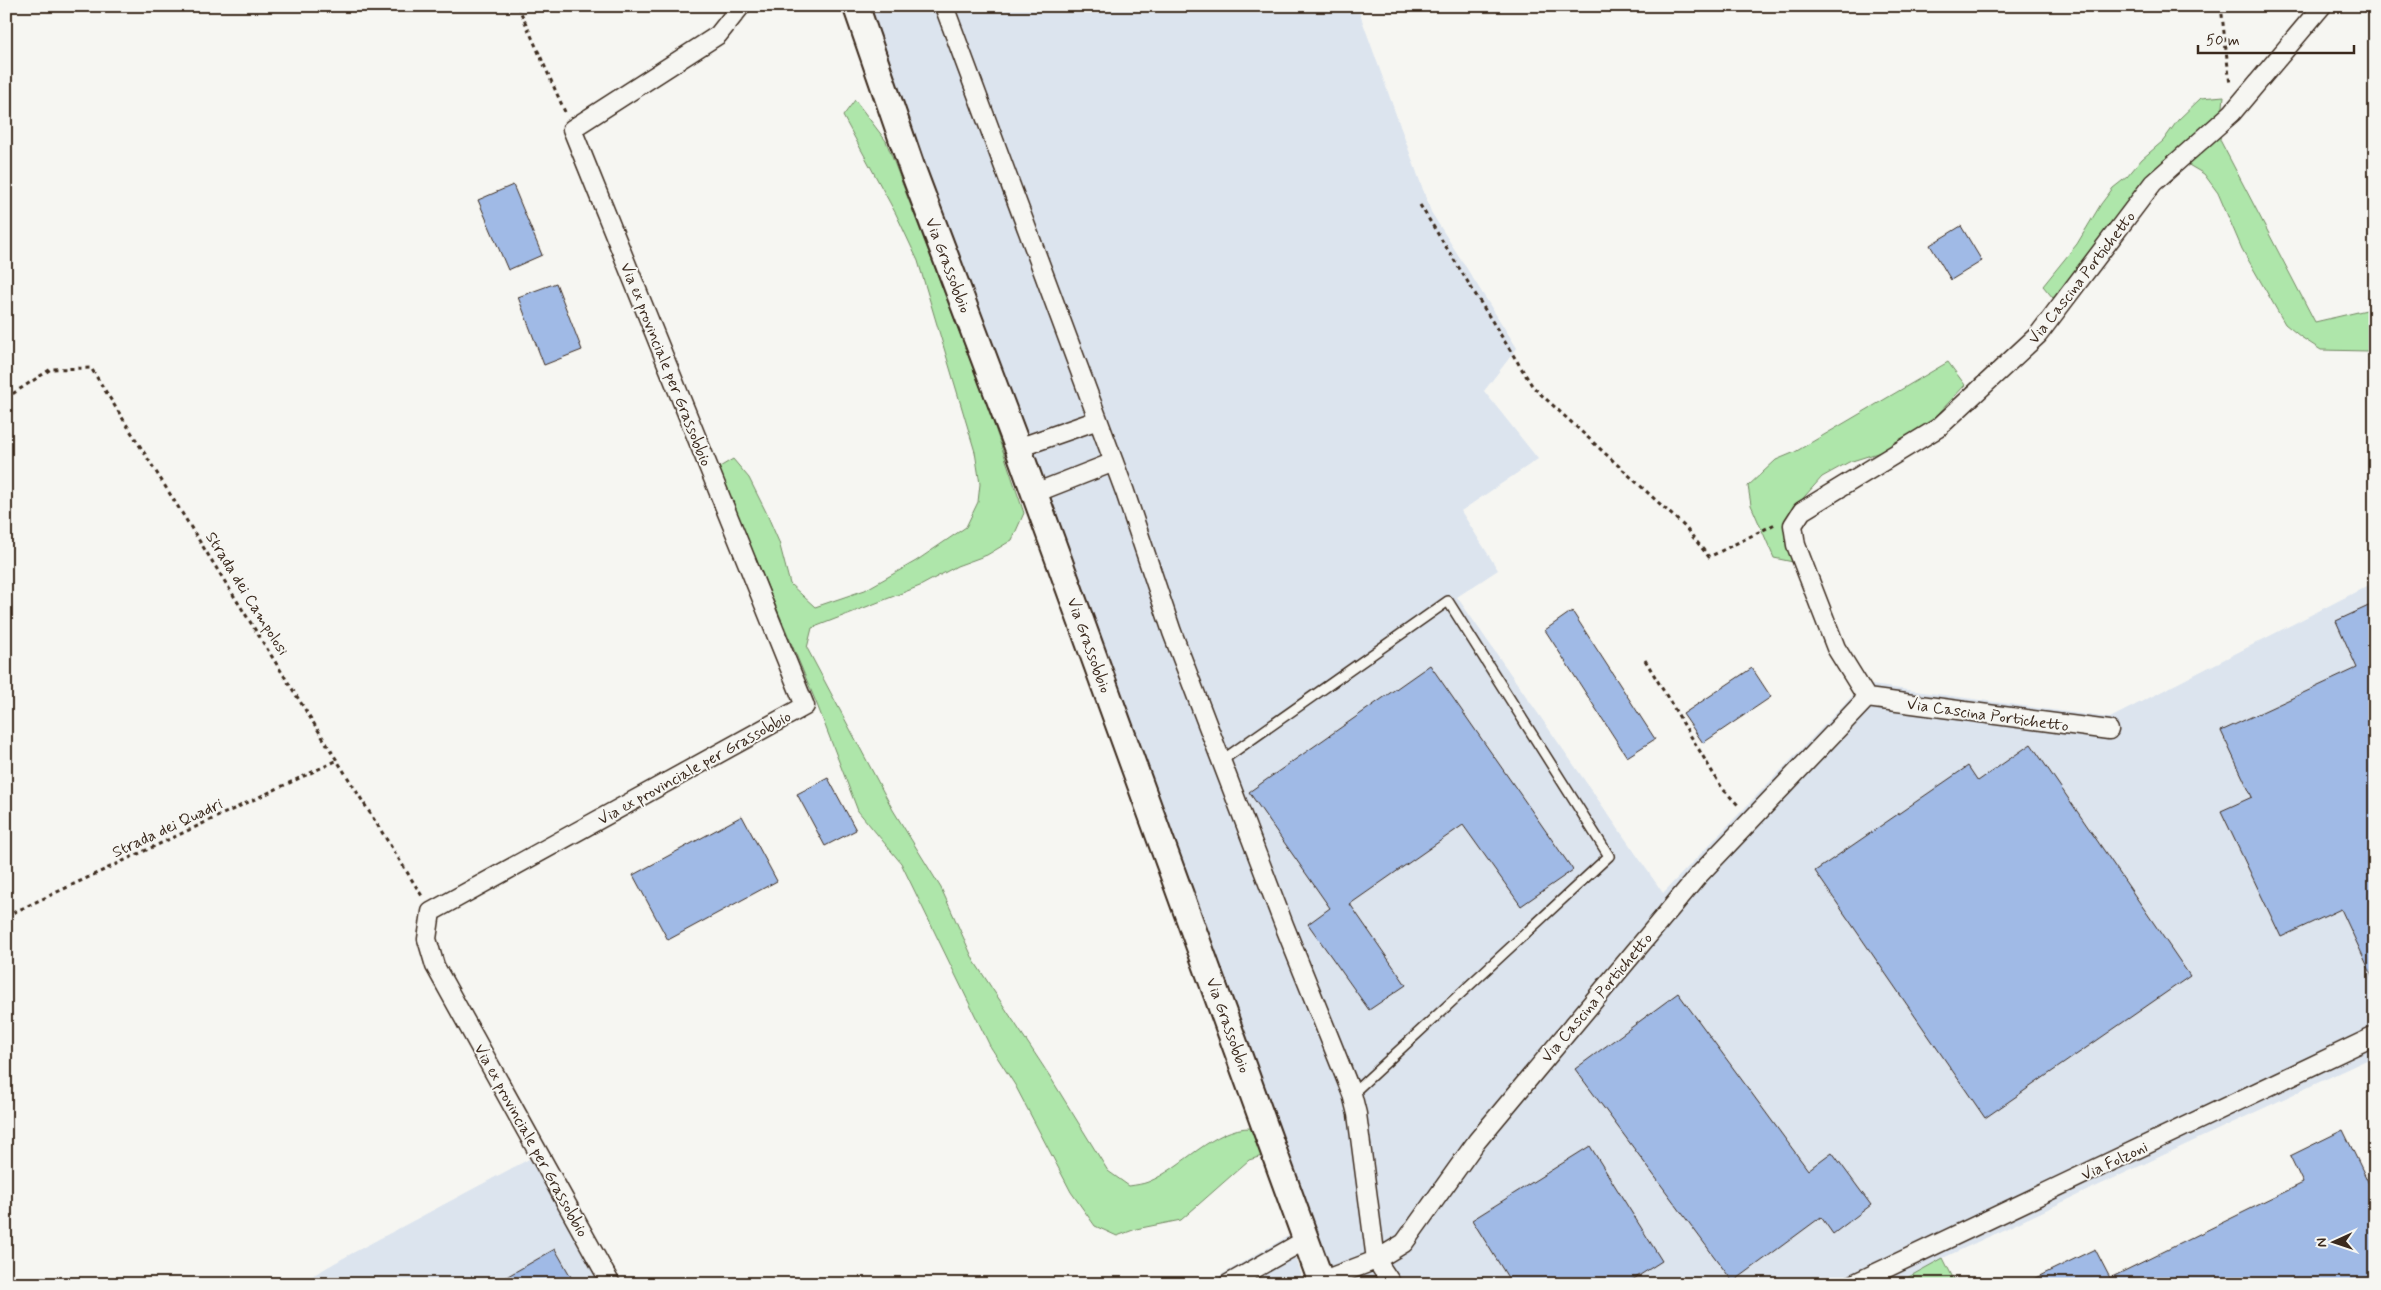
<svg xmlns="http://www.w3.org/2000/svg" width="2381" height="1290" viewBox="0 0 2381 1290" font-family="Mynerve,sans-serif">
<rect width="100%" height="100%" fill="#f6f6f2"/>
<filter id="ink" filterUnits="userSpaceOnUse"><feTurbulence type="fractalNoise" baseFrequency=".02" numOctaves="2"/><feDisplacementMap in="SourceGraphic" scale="10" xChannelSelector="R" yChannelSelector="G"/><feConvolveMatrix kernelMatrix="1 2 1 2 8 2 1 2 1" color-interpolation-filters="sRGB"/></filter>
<g filter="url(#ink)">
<!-- built -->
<path fill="#dce4ee" d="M869,6H1357L1431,212L1517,348L1484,391L1538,459L1461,511L1498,570L1457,597L1663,893L1864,684L2110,718L2375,582V1056L1943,1258L1896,1284H1332L1044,499Z
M548,1149L622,1284H298L347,1256Z
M1288,1236L1304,1284H1206Z"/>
<!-- green -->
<path fill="#aee6aa" stroke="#748864" d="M2224,96L2220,140L2315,322L2375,308V349L2368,351L2321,350L2301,337L2285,324L2242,249L2218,193L2204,174L2170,154L2147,177L2086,262L2053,298L2043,286L2077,244L2101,204L2113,188L2127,177L2142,159L2163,141L2178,120L2201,98Z
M855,100L886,141L987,404L1024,513L1012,540L987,555L957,566L920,586L812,628L807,648L893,810L941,888L974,961L1049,1075L1108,1171L1129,1186C1136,1185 1143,1184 1148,1182C1181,1169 1214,1127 1251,1128L1262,1156L1249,1160L1181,1220L1136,1229L1117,1236L1095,1226L1071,1192L1015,1085L990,1046L901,863L858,811L818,707L718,468L733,459L749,478L766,512L779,542L790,584L815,607L865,590L916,561L966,527L978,502L980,484L975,452L918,261L896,214L843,116Z
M1948,362L1965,385L1927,426L1884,451L1849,462L1822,477L1788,515L1793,562L1774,558L1751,505L1748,486L1776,460L1795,452Z
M1943,1258L1956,1284H1896Z"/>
<!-- building -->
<path fill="#a0bae6" stroke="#3b2a1e" d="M513,185L542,255L508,270L478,200Z
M1961,226L1982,261L1951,280L1930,245Z
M556,283L582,350L544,365L518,297Z
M2375,603V982L2341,909L2281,937L2221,811L2252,797L2221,731L2357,668L2336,621Z
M1572,611L1655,739L1627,757L1545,630Z
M1430,665L1573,870L1521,906L1463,825L1350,904L1406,985L1369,1010L1308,924L1330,908L1249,792Z
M1752,668L1771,697L1703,743L1683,714Z
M2031,744L2190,976L1985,1118L1815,871L1968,766L1978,781Z
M828,778L856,830L825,846L797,794Z
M742,816L777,881L668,940L633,875Z
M1678,993L1808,1170L1832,1152L1871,1205L1833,1234L1821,1217L1733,1282L1575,1069Z
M2343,1130L2375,1196V1284H2023L2095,1249L2110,1278L2303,1183L2290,1156Z
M1590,1146L1662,1261L1626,1284H1512L1472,1220Z
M555,1249L575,1284H494Z"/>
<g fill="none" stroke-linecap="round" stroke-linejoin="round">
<!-- lane casing -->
<g stroke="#3b2a1e" stroke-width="12">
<path id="lane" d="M1221,761L1448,601L1609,856L1352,1094"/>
</g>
<!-- street casing -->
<g stroke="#3b2a1e" stroke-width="21">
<path id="street" d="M944,6L1125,492L1172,632L1284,925L1352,1094L1357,1114L1376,1260L1392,1284
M1018,448L1098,420
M1035,493L1114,462
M1867,698L2109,730
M1321,1281L1376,1260L1404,1243L1477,1141L1697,877L1867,698L1836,648L1796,545L1793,525L1802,511L1938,428L2038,335L2153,183L2232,113L2322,6
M611,1284L435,966L427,939L431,912L805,706L572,129L718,35L741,6
M1228,1284L1307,1239
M1853,1284L2375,1036"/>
</g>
<!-- secondary casing -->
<g stroke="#3b2a1e" stroke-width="29">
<path id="secondary" d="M856,6L912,168L1018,448L1322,1284"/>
</g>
<!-- path -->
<path stroke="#3b2a1e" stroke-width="3" stroke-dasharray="4 4" stroke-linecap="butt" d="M518,6L565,112
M2221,6L2230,85
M1420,205L1533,387L1685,527L1709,557L1775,524
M6,398L51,369L91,368L422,896
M1645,660L1722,788L1739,806
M6,916L338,760"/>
<!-- lane -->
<use href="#lane" stroke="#f6f6f2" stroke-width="9"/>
<!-- street -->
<use href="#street" stroke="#f6f6f2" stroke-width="18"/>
<!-- secondary -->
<use href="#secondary" stroke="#f6f6f2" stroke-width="25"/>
</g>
</g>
<g text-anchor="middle" stroke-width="4" stroke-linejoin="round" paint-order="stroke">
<!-- street labels -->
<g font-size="16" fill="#3b2a1e" stroke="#f6f6f2">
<text transform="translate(949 265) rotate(69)" y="6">Via Grassobbio</text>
<text transform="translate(2081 277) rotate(-52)" y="6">Via Cascina Portichetto</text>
<text transform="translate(667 364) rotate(68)" y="6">Via ex provinciale per Grassobbio</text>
<text transform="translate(248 593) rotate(58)" y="6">Strada dei Campolosi</text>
<text transform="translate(1090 645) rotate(70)" y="6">Via Grassobbio</text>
<text transform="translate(1988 714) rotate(8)" y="6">Via Cascina Portichetto</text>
<text transform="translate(694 767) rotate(-29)" y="6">Via ex provinciale per Grassobbio</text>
<text transform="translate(167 827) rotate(-25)" y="6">Strada dei Quadri</text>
<text transform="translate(1596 997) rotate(-50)" y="6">Via Cascina Portichetto</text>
<text transform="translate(1229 1025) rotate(70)" y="6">Via Grassobbio</text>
<text transform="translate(532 1140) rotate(61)" y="6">Via ex provinciale per Grassobbio</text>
<text transform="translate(2114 1160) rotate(-25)" y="6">Via Folzoni</text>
</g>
</g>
<!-- margin -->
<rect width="2381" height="1290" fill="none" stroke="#f6f6f2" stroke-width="25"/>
<rect x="12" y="12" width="2356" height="1265" fill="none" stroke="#3b2a1e" stroke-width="2" filter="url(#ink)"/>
<!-- north arrow -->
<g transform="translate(2334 1242) rotate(267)" stroke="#f6f6f2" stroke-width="4" paint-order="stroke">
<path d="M0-4L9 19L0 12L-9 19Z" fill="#3b2a1e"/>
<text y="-8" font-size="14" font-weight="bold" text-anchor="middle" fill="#3b2a1e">N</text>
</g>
<!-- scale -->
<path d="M2198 45v8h156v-8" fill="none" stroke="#3b2a1e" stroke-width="2.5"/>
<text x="2206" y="45" font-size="15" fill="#3b2a1e" stroke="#f6f6f2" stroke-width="4" paint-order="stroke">50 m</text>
</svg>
